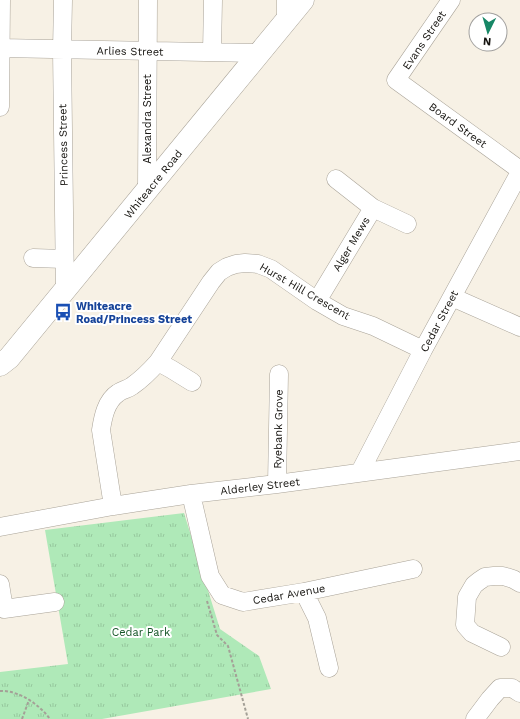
<svg xmlns="http://www.w3.org/2000/svg" width="520" height="719" viewBox="0 0 520 719" font-family="'Work Sans',sans-serif">
<defs>
<pattern id="park-tufts" width="24" height="20" patternUnits="userSpaceOnUse"><rect width="24" height="20" fill="#afe9b8"/><path d="M3 7l-1-3M5 7V3M7 7l1-3M15 17l-1-3M17 17v-4M19 17l1-3" fill="none" stroke="#96c79d"/></pattern>
</defs>
<rect width="100%" height="100%" fill="#f7f1e5"/>
<!-- park -->
<path fill="url(#park-tufts)" d="M184,513L220,629L259,656L271,689L102,719H0V672L68,664L45,530Z"/>
<g fill="none" stroke-linecap="round" stroke-linejoin="round">
<!-- minor casing -->
<g stroke="#a9a398" stroke-width="19">
<path id="minor" d="M63,0L62,50L65,291
M451,0L396,80L520,170
M286,21V0
M1,48L260,53
M212,52L213,0
M0,107L1,0
M147,191L148,0
M373,208L407,224
M33,258L64,259
M452,297L520,327
M317,301L373,208L336,179
M158,362L211,282L219,272L227,267L236,264L245,263L258,264L271,269L317,301L343,316L373,326L423,350
M360,472L423,350L520,172
M277,484L279,374
M191,494L210,576L222,595L243,602L304,592L413,569
M113,506L101,430C103,417 106,401 118,393C122,390 128,389 132,386C142,379 150,371 158,362L171,369L192,382
M0,527L113,506L191,494L277,484L520,451
M0,584L4,609L55,602
M304,592L317,618L329,668
M501,647L472,633L465,625L467,597L474,585L479,581L485,577L494,576H503L513,579L520,583
M475,719L490,699L500,688H512L520,693"/>
</g>
<!-- major casing -->
<g stroke="#a9a398" stroke-width="23">
<path id="major" d="M0,365L9,358L303,0"/>
</g>
<!-- path -->
<path stroke="#a4a097" stroke-width="2" stroke-dasharray="3 2" stroke-linecap="butt" d="M207,601L217,635L228,646L248,719
M0,691C18,690 39,704 50,719
M22,719L29,700"/>
<!-- minor -->
<use href="#minor" stroke="#fff" stroke-width="18"/>
<!-- major -->
<use href="#major" stroke="#fff" stroke-width="22"/>
</g>
<!-- icons -->
<defs>
<g id="bus-bare" transform="scale(1.38)"><path d="M-5-6H5V4H4V6H2V4H-2V6H-4V4H-5ZM-3.5-4V0h7V-4ZM-3.5 1.2v1.5H-2V1.2ZM2 1.2v1.5H3.5V1.2Z" fill="#1a4fb4" stroke="#fff" stroke-width="2.5" paint-order="stroke"/></g>
</defs>
<g fill-rule="evenodd">
<use href="#bus-bare" x="63" y="312"/>
</g>
<g text-anchor="middle" stroke-width="4" stroke-linejoin="round" paint-order="stroke">
<!-- street labels -->
<g font-size="11" fill="#161410" stroke="#fff">
<text transform="translate(424 40) rotate(-56)" y="4">Evans Street</text>
<text transform="translate(130 51) rotate(1)" y="4">Arlies Street</text>
<text transform="translate(147 119) rotate(-90)" y="4">Alexandra Street</text>
<text transform="translate(458 125) rotate(36)" y="4">Board Street</text>
<text transform="translate(63 145) rotate(-91)" y="4">Princess Street</text>
<text transform="translate(153 184) rotate(-51)" y="4">Whiteacre Road</text>
<text transform="translate(351 244) rotate(-59)" y="4">Alger Mews</text>
<text transform="translate(305 291) rotate(30)" y="4">Hurst Hill Crescent</text>
<text transform="translate(439 321) rotate(-62)" y="4">Cedar Street</text>
<text transform="translate(278 429) rotate(-89)" y="4">Ryebank Grove</text>
<text transform="translate(260 486) rotate(-7)" y="4">Alderley Street</text>
<text transform="translate(289 594) rotate(-10)" y="4">Cedar Avenue</text>
</g>
<!-- transit labels -->
<g font-size="11" font-weight="bold" fill="#164399" stroke="#fff" text-anchor="start">
<text x="76" y="310">Whiteacre<tspan x="76" dy="13">Road/Princess Street</tspan></text>
</g>
<!-- park labels -->
<g font-size="11" fill="#175729" stroke="#fff">
<text x="141" y="636">Cedar Park</text>
</g>
</g>
<!-- north arrow -->
<g transform="translate(488 32) rotate(185)"><circle r="19" fill="#ffffff" stroke="#a2a19f"/>
<path d="M0-3L7 15L0 10L-7 15Z" fill="#178766"/>
<text y="-6" font-size="11" font-weight="bold" text-anchor="middle" fill="#161410">N</text>
</g>
</svg>
